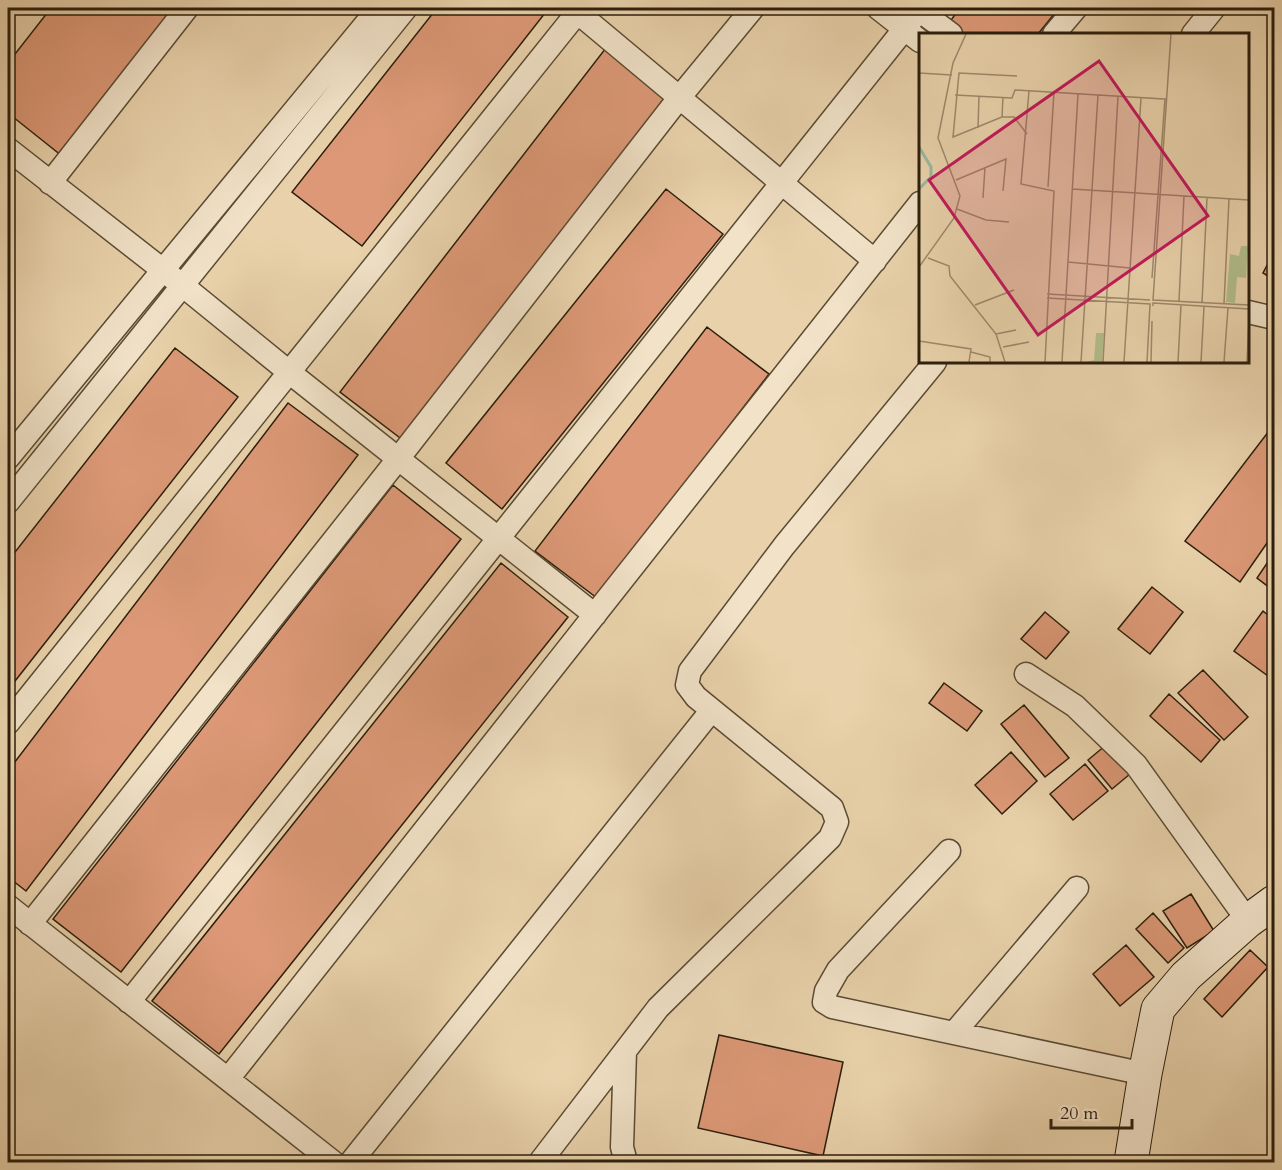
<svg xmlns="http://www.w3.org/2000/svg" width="1282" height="1170" viewBox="0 0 1282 1170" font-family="Cardo,serif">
<rect width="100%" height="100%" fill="#e9d2ab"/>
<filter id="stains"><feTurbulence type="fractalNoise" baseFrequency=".00333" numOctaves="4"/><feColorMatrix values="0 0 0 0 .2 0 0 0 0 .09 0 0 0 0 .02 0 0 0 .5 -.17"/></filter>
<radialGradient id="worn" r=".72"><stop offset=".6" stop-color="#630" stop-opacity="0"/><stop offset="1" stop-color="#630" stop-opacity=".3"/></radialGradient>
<!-- building -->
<path fill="#d97" stroke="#2b1e0d" stroke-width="1.5" d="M51,8H178L62,156L8,113V63Z
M437,8H549L362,246L292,192Z
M960,8H1059L1038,34H962L948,24Z
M609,44L677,96L408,444L340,392Z
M666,189L723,234L502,509L446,463Z
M1274,252V280L1263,273Z
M707,327L769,374L597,598L535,551Z
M175,348L238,397L8,690V561Z
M288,403L358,455L26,891L8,877V771Z
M1272,427L1274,443V533L1240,582L1185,541Z
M393,485L461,539L121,972L53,919Z
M1274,553V591L1257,578Z
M501,563L568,617L219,1054L152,1001Z
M1152,587L1183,612L1150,654L1118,629Z
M1263,611L1274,620V668L1268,676L1234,651Z
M1045,612L1069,632L1046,659L1021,639Z
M1203,670L1248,717L1224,740L1178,693Z
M944,683L982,711L967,731L929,703Z
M1169,694L1220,740L1201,762L1150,716Z
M1024,705L1069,758L1045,777L1001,724Z
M1106,745L1130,774L1112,789L1088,760Z
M1011,752L1037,781L1002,814L975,785Z
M1085,764L1108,791L1073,820L1050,794Z
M1191,894L1214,931L1187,948L1163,911Z
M1153,913L1184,948L1168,963L1136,929Z
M1126,945L1154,977L1120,1006L1093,974Z
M1250,950L1268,967L1222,1017L1204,999Z
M719,1035L843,1062L823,1156L698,1128Z"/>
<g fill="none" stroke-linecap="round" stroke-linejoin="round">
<!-- street casing -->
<g stroke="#5a4b34" stroke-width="25">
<path id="street" d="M878,8L920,41
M916,8L951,34
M577,12L875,261
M1054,34L1076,8
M1193,34L1214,8
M8,149L182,285L289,372L595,615
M50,183L187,8
M1248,312L1274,318
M8,458L379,8
M8,502L406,8
M1026,674L1075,706L1136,765L1248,921
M8,723L581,8
M949,851L838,970L826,991L824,1002L832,1007L1145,1074
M8,906L333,1162
M30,924L398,459L679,98L753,8
M129,1002L921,8
M954,1033L1077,888
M625,1051L622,1147L626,1162
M228,1079L920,203
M351,1162L711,711
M540,1162L658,1008L830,838L837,822L832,808L696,697L687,685L690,671L784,546L935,362"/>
</g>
<!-- secondary casing -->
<g stroke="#2b1e0d" stroke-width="35">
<path id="secondary" d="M1131,1162L1145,1074L1158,1009L1186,976L1248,921L1274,902"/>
</g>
<!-- street -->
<use href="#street" stroke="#f1e2c8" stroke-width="22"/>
<!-- secondary -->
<use href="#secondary" stroke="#f1e2c8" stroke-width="33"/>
</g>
<!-- overview -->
<g transform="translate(919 33)">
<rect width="330" height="330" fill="#e9d2ab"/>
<path d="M322,213H329L327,245L318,244L316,270L307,269L311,221L320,223ZM177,300H185L183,329H167L175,327Z" fill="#b2bd8c"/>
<path fill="none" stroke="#99b8a3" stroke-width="3" d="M0,114L12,134V144L0,156"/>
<path fill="none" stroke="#9d8a6c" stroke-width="1.5" d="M252,1L234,267L330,272M0,40L33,42M110,58L102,151L135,158L126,329M36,62L93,65L96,57L245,66M84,64L83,84L34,104L40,40L98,43M83,84H95L108,101M59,95L60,63M37,147L87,126L84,158M129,154L135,59M153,156L330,167M64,165L66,134M38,176L67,187L90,189M9,225L30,233L31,243L77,301L86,329M149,229L211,235M0,234L35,185L41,163L19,105L34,30L47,1M233,245L246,65M128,261L231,267M128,265L231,271L228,329M260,268L265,163M283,270L288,165M305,271L310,166M56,272L95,257M234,273V270L330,276M77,301L97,297M0,308L52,316L50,329M84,314L110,309M52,319L71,324V329M143,329L159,61M162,329L179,62M184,329L199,63M205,329L222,65M232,329L233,288M259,329L262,272M282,329L285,274M305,329L309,275M328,329L330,287"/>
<path fill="#c2185b" fill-opacity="0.15" stroke="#c2185b" stroke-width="3" d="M180,28L289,183L119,302L10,147Z"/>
<rect width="330" height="330" fill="none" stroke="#2b1e0d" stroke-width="3"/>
</g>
<!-- margin -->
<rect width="1282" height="1170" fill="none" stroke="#e9d2ab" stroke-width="30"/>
<rect x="9" y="9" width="1264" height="1152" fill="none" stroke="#2b1e0d" stroke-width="3"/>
<rect x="15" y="15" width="1252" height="1140" fill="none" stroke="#2b1e0d" stroke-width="1.5"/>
<!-- scale -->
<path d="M1051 1119v9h81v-9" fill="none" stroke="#2b1e0d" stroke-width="3"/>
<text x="1060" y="1119" font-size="18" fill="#2b1e0d" stroke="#f1e2c8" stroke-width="4.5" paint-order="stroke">20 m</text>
<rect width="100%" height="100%" filter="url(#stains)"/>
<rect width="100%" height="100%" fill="url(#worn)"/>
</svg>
